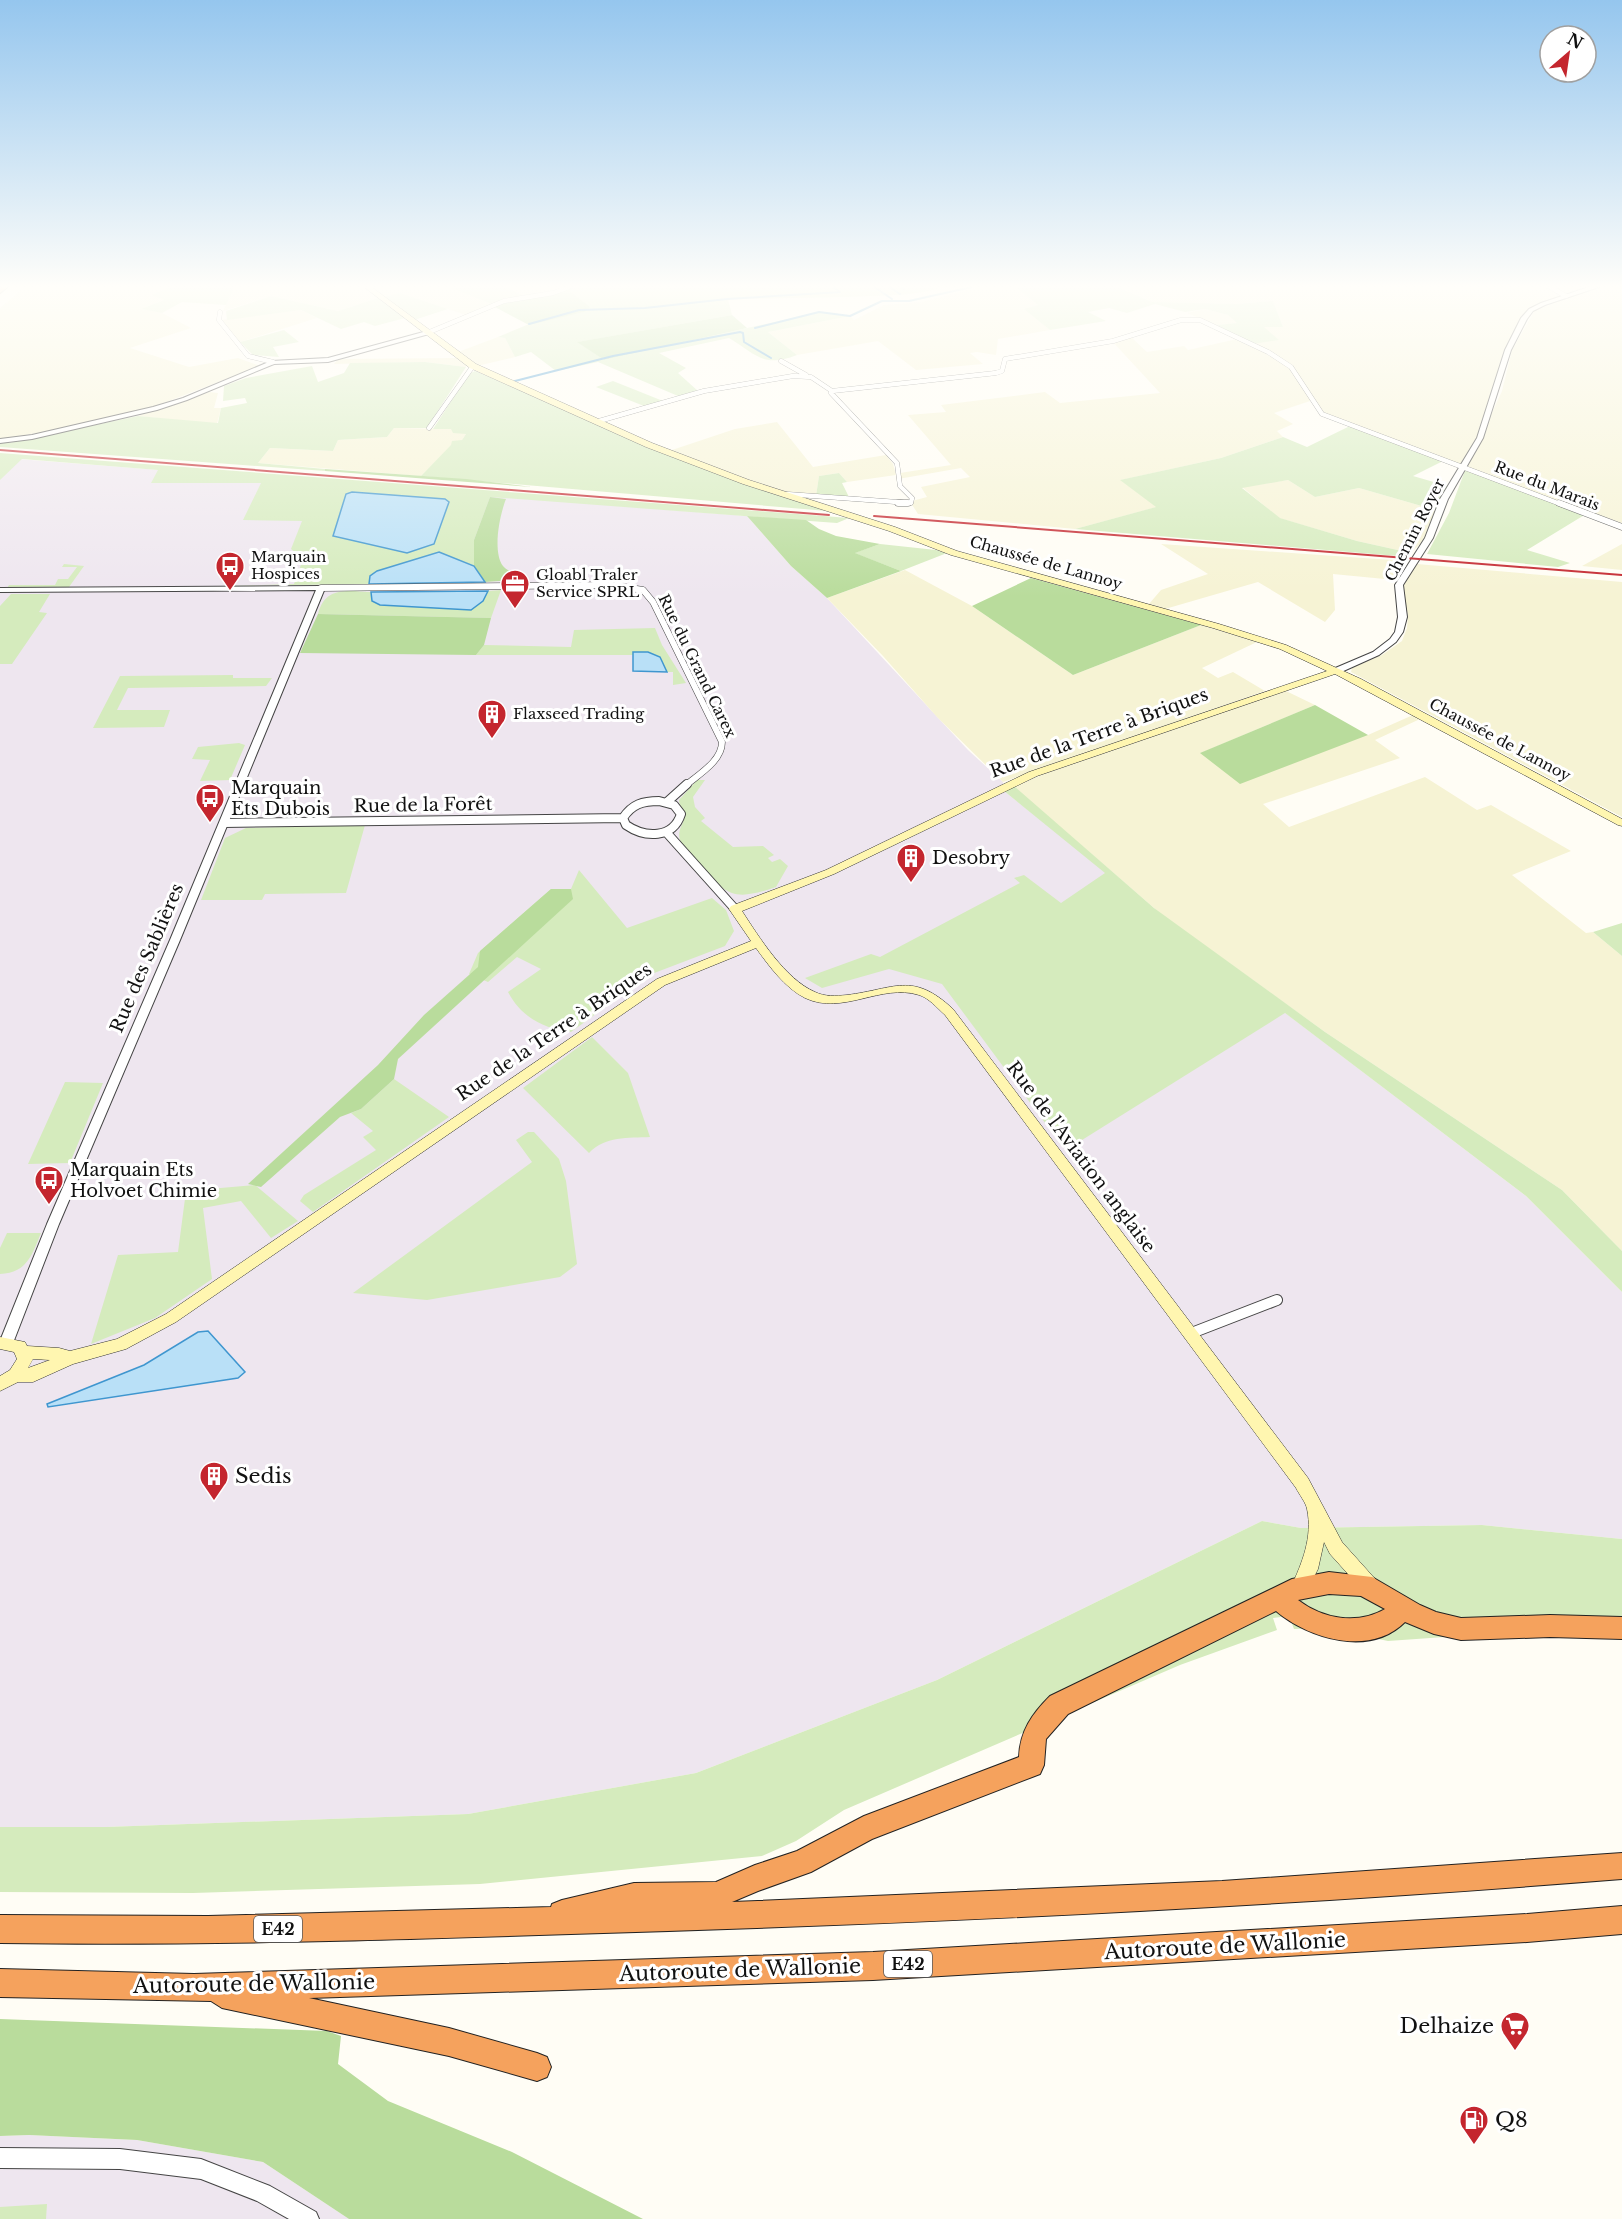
<svg xmlns="http://www.w3.org/2000/svg" width="1622" height="2219" viewBox="0 0 1622 2219" font-family="'Libre Baskerville',serif">
<rect width="100%" height="100%" fill="#fffdf5"/>
<!-- industrial -->
<path fill="#eee6ef" d="M0,453L18,459L747,516L791,566L827,598L968,750L1003,782L1004,791L1284,1012L1526,1196L1622,1292V1539L1482,1525L1301,1528L1262,1521L937,1680L696,1773L468,1814L106,1827H0Z
M29,2135L137,2140L263,2162L349,2219H0V2136Z"/>
<!-- farmland -->
<path fill="#f6f3d4" d="M26,286H171L153,295L165,299L142,309L162,313L191,328L130,348L189,367L238,358L260,366L156,406L79,426L0,439V308Z
M235,286H362L378,298L338,311L271,296L223,311Z
M369,286H446L492,304L466,315L400,293L383,297Z
M504,286H569L524,296Z
M985,286H1014L1039,306L1025,309L1050,330L998,339L996,355L977,352L970,353L983,364L916,370L878,341L797,355L768,332L850,316L854,320L884,305L921,302Z
M1115,286H1546L1563,297L1539,306L1526,314L1513,340L1471,458L1502,391L1512,350L1535,310L1599,287L1566,296L1548,286H1622V523L1466,468L1322,414L1313,400L1274,413L1293,424L1277,431L1283,437L1221,458L1121,480L1157,507L1075,529L918,514L911,503L912,501L927,497L921,487L970,477L961,468L898,479L900,473L951,465L908,415L946,412L941,405L1045,392L1060,403L1160,393L1113,342L1131,337L1147,352L1184,346L1188,350L1237,339L1263,348L1249,341L1263,327H1283L1273,301L1233,304L1152,302Z
M1205,309L1228,315L1238,323L1216,325L1187,313Z
M301,310L317,318L240,342L220,320Z
M498,337L505,338L515,357L477,366L458,352Z
M457,358L466,364V367L425,362L334,364L338,359Z
M209,392L218,393L214,408H221L217,424L138,416Z
M777,422L813,467L886,455L893,464L896,475L847,482L839,473L819,476L816,496L783,491L761,484L669,451L735,429Z
M394,428L452,429L466,434L462,440L452,445L421,476L258,463L270,448L333,451L338,440L387,437Z
M1288,480L1315,497L1359,488L1439,511L1431,533L1411,553L1357,541L1279,518L1242,487Z
M1161,544L1407,561L1395,580L1333,574L1335,610L1325,622L1258,582L1165,609L1149,604L1161,590L1208,574Z
M1622,544V570L1582,566Z
M1417,564L1622,582V817L1351,672L1352,668L1382,655L1402,641L1407,628L1408,615L1403,594L1404,583Z
M905,570L972,606L1073,675L1201,625L1257,642L1202,668L1218,678L1233,672L1265,691L1003,782L937,717L883,656L827,598Z
M1286,691L1315,705L1201,753L1368,735L1413,715L1420,719L1375,740L1400,758L1263,804L1289,827L1425,777L1477,810L1491,805L1571,851L1512,875L1586,933L1593,932L1622,956V1251L1562,1190L1325,1032L1161,914L1014,787L1044,774Z"/>
<!-- green -->
<path fill="#d5ebbd" d="M171,286H235L226,305L182,302L162,313L141,309L164,300L152,295Z
M446,286H504L524,296L492,304Z
M572,286H934L938,289C907,297 877,295 847,297L728,299L732,315L578,342L604,360L819,312L850,316L768,332L797,355C763,368 757,355 729,338L659,353L686,368L678,373L698,391L678,396L598,362L556,371L531,352L515,357L505,338L498,337L529,324L584,312L567,289Z
M1014,286H1115L1152,302L1236,304L1273,301L1283,327H1264L1279,340L1252,344L1217,325L1237,323L1228,315L1205,309L1185,312L1155,304L1127,313L1109,308L1088,312L1106,321L1050,330L1024,309L1038,305Z
M400,293L448,309L414,320L383,297Z
M271,296L338,311L378,298L405,318L375,326L364,322L341,329L301,310L227,320L226,311Z
M284,330L299,342L273,347L279,357L253,355L240,342Z
M425,362L466,367L427,428H394L387,437L338,440L333,451L270,448L258,463L325,469V471L0,447V442L9,443L138,416L218,423L221,408L247,403L245,398L223,401L224,386L246,378L312,366L318,382L344,373L350,363Z
M475,371L600,424L827,511L421,476L451,445L452,441L462,440L466,434L453,433L451,429H433L469,374Z
M613,381L663,401L644,406L596,387Z
M1352,425L1445,460L1413,476L1451,487L1439,511L1359,488L1315,497L1288,480L1242,488L1280,518L1357,541L1411,553L1409,557L1075,529L1156,507L1120,480L1221,458L1283,437L1307,447Z
M0,453L849,518L837,523L490,497L474,540V566L439,552L370,576L369,584L223,586L294,584L303,559L291,549L302,521L243,520L261,483H151L158,470L22,459L0,480Z
M1466,468L1586,514L1527,550L1570,563L1558,567L1427,554L1449,513Z
M839,473L847,482L842,483L849,497L816,496L819,476Z
M880,544L936,550L947,553L901,571L854,553Z
M64,564L84,566L69,587L7,588L9,585H55L58,579H68L77,567H62Z
M501,590L491,618L318,614C325,586 347,591 371,592L372,601H483L488,591Z
M11,594H50L39,612L47,613L12,664H0V606Z
M655,628L662,645L686,683L673,685V672H667L660,657L633,652V655H476L484,645L571,647L574,630Z
M233,675V678H272L266,686L128,688L117,710H170L164,727L93,728L120,676Z
M239,743L245,745L230,780L200,781L210,760L192,759L198,747Z
M697,780H705L693,797L695,807L705,818L701,821L733,847L763,846L774,855L768,858L772,862L780,859L788,866L776,887C735,901 728,897 700,866C693,858 684,850 680,840C677,831 683,825 684,818C684,811 679,806 679,800Z
M1014,786L1154,908L1325,1032L1562,1190L1622,1251V1292L1526,1196L1285,1013L1074,1145L1063,1147L942,984L889,969L822,988L805,978L871,954L880,957L1020,883L1014,878L1024,875L1061,903L1105,873L1004,791Z
M365,825L346,893L265,894L262,900H201L225,838L246,828Z
M579,870L627,928L712,898L726,910L734,931L725,946L649,975L571,1032C544,1029 521,1017 508,992L541,969L517,957L488,982L469,974L478,953L551,889H571Z
M1622,923V956L1593,932Z
M592,1037L628,1073L650,1137C628,1138 605,1136 589,1153L523,1088Z
M394,1079L449,1117L313,1212L300,1201L304,1195L376,1150L363,1137L373,1131L351,1113L361,1109Z
M65,1082L103,1083L70,1163L28,1164Z
M528,1132H534L559,1159L566,1181L577,1264L560,1277L427,1300L353,1293L532,1162L516,1140Z
M255,1185L298,1221L271,1238L241,1201L203,1208L212,1279L155,1318L91,1344L118,1255L178,1252L186,1191Z
M7,1233H41C32,1255 27,1273 0,1274V1248Z
M1262,1521L1301,1528L1482,1525L1622,1539V1631L1559,1629L1388,1641L1325,1628L1294,1629L1289,1616L1273,1618L1277,1630L1180,1665L844,1810L796,1841L762,1856L480,1884L193,1893L0,1892V1827H106L468,1814L696,1773L937,1680Z
M47,2204L46,2219H0V2207Z"/>
<!-- forest -->
<path fill="#b9dc9c" d="M567,289L590,307L584,312L529,325L493,306Z
M732,315L747,328L604,360L577,342Z
M325,469L466,479L532,487L325,471Z
M490,497L506,499C500,514 492,551 503,566C505,569 512,572 515,574L514,580L485,582L474,566V540Z
M747,516L806,520L819,529L836,536L880,544L855,553L901,571L827,598L791,566Z
M1031,578L1201,625L1073,675L972,606Z
M318,614L491,618L484,645L476,655L300,653Z
M1315,705L1368,735L1240,784L1200,753Z
M551,889H571L573,899L398,1059L394,1079L361,1109L340,1117L261,1187L248,1184L378,1065L424,1015L478,967L480,951Z
M0,2019L327,2031L341,2036L338,2064L388,2101L512,2152L643,2219H349L263,2162L137,2140L29,2135L0,2136Z"/>
<!-- water -->
<path fill="#b9e0f7" stroke="#3f96cf" stroke-width="1.5" d="M352,492L445,499L449,502L434,544L407,553L333,536L346,494Z
M439,552L474,566L485,582L369,584L370,576L377,571Z
M488,591L483,601L471,610L380,605L372,601L371,592Z
M633,652H648L660,657L667,672L633,671Z
M208,1331L245,1372L238,1378L48,1407L47,1404L144,1365L198,1332Z"/>
<g fill="none" stroke-linecap="round" stroke-linejoin="round">
<!-- stream -->
<path stroke="#3f96cf" stroke-width="2" d="M873,286L892,299
M888,286L900,294
M900,286L904,289
M529,324L579,310L645,308L727,299L840,292L832,286
M755,328L819,312L850,316L882,301H909L976,286
M515,381L613,356L740,332L743,333L744,342L771,358"/>
<!-- minor-far3 casing -->
<g stroke="#444" stroke-width="5">
<path id="minor-far3" d="M1548,286L1566,296
M220,312L219,320L248,356L273,362
M427,333L504,301L553,293L572,286
M781,361L806,375
M832,391L996,373L1002,371L1005,359L1113,341L1181,320H1200L1268,352L1291,367L1322,414L1563,505
M599,421L704,391L793,376L811,377L832,391L831,393L897,463L900,486L912,498L911,503L786,494
M429,428L473,366"/>
</g>
<!-- minor-far2 casing -->
<g stroke="#444" stroke-width="7">
<path id="minor-far2" d="M898,503H908
M1559,503L1622,527
M321,588L611,585L643,590L653,602L722,742C722,761 699,774 685,786"/>
</g>
<!-- minor-far1 casing -->
<g stroke="#444" stroke-width="10">
<path id="minor-far1" d="M659,801L674,805L681,814C673,839 645,838 626,825L623,818C632,804 643,801 659,801Z
M667,802L687,784
M224,823L623,818
M666,832L735,909"/>
</g>
<!-- minor casing -->
<g stroke="#444" stroke-width="12">
<path id="minor" d="M1189,1334L1277,1300"/>
</g>
<!-- tertiary casing -->
<g stroke="#444" stroke-width="2">
<path id="tertiary" d="M1592,286H1602L1545,305L1533,311L1527,319L1511,350L1483,438L1448,499L1433,538L1403,585L1407,617L1403,632L1396,642L1379,655L1339,673H1333V669L1373,652L1390,639L1395,632L1398,617L1395,585L1425,538L1440,499L1477,438L1505,350L1521,318L1529,309L1541,303Z
M427,331L429,334L328,362L274,364L187,400L157,410L32,439L0,443V439L32,435L153,407L183,398L271,361L328,358Z
M321,586L325,588L180,940L59,1224L13,1343L11,1347L6,1349L1,1347L0,1341L47,1224L170,940L316,590L0,592V588Z
M0,2148L120,2149L201,2159L270,2186L316,2212L319,2219H289L257,2201L201,2179L120,2169L0,2168Z"/>
</g>
<!-- secondary casing -->
<g stroke="#333" stroke-width="1">
<path id="secondary" d="M363,286H370L476,364L652,443L749,480L895,527L957,551L1219,624L1286,645L1361,679L1622,819V826L1618,825L1335,674L1037,776L834,874L742,911C759,937 785,979 815,992C825,997 836,996 847,995C895,989 912,971 953,1009L1308,1478L1342,1542L1377,1581L1380,1587L1377,1593L1371,1595L1365,1593L1330,1554L1324,1542L1318,1569L1306,1593L1300,1595L1294,1593L1291,1587C1302,1563 1313,1537 1307,1509C1306,1503 1299,1494 1296,1488L945,1015C937,1008 929,998 919,995C881,983 843,1016 805,998C785,988 769,966 756,948L665,985L176,1322L126,1349L73,1364L33,1382H18L0,1391V1376L10,1370L17,1359L14,1352L0,1349V1337L25,1342L27,1346L59,1348L70,1351L117,1339L166,1314L657,979L751,941L729,909L731,906L826,870L1029,772L1327,671L1280,649L1213,628L951,555L889,531L743,484L646,447L470,368ZM33,1359L50,1360L28,1368Z"/>
</g>
<!-- motorway casing -->
<g stroke="#222" stroke-width="2">
<path id="motorway" d="M0,286H9L0,293Z
M1329,1572L1372,1577L1420,1605L1436,1612L1461,1618L1550,1615L1622,1617V1639L1550,1637L1461,1640L1434,1634L1405,1622C1370,1657 1309,1639 1276,1611L1068,1714L1046,1739L1044,1765L1040,1774L872,1839L811,1872L758,1891L732,1902L1222,1881L1622,1853V1879C1272,1907 922,1924 571,1934C381,1940 190,1946 0,1943V1915L208,1916L551,1907L552,1904L562,1900L634,1883L716,1882L755,1865L797,1851L864,1816L1019,1757C1020,1731 1032,1714 1050,1696L1292,1579ZM1329,1594L1361,1596L1385,1609C1357,1625 1323,1619 1298,1600Z
M1622,1906V1934L1527,1942L873,1980L309,1998L449,2028L537,2053L547,2057L551,2067L547,2077L537,2081L449,2056L222,2008L211,2001L0,1997V1969L194,1974L873,1952L1527,1914Z"/>
</g>
<!-- minor-far3 -->
<use href="#minor-far3" stroke="#fff" stroke-width="4.5"/>
<!-- minor-far2 -->
<use href="#minor-far2" stroke="#fff" stroke-width="6"/>
<!-- minor-far1 -->
<use href="#minor-far1" stroke="#fff" stroke-width="8"/>
<!-- minor -->
<use href="#minor" stroke="#fff" stroke-width="10"/>
<!-- tertiary -->
<use href="#tertiary" fill="#fff" fill-rule="evenodd"/>
<!-- secondary -->
<use href="#secondary" fill="#fff6b0" fill-rule="evenodd"/>
<!-- motorway -->
<use href="#motorway" fill="#f5a25d" fill-rule="evenodd"/>
<!-- rail -->
<path stroke="#c4262e" stroke-width="2" d="M0,450L829,515
M874,516L1622,575"/>
</g>
<!-- sky -->
<linearGradient id="sky" x2="0" y2="1"><stop stop-color="#95c6ee"/><stop offset="0.48" stop-color="#fffefa"/><stop offset="1" stop-color="#fffefa" stop-opacity="0"/></linearGradient>
<rect width="1622" height="597" fill="url(#sky)"/>
<!-- icons -->
<defs>
<g id="bus-pin" transform="scale(1.5)"><path d="M0 17L-7.5 6A9.5 9.5 0 1 1 7.5 6Z" fill="#c4262e" stroke="#fff"/><path d="M-5-6H5V4H4V6H2V4H-2V6H-4V4H-5ZM-3.5-4V0h7V-4ZM-3.5 1.2v1.5H-2V1.2ZM2 1.2v1.5H3.5V1.2Z" fill="#fff"/></g>
<g id="office-pin" transform="scale(1.5)"><path d="M0 17L-7.5 6A9.5 9.5 0 1 1 7.5 6Z" fill="#c4262e" stroke="#fff"/><path d="M-6-3h4V-5.5h4V-3h4V5H-6ZM-1-4.5V-3h2v-1.5ZM-6 0V1H6V0Z" fill="#fff"/></g>
<g id="building-pin" transform="scale(1.5)"><path d="M0 17L-7.5 6A9.5 9.5 0 1 1 7.5 6Z" fill="#c4262e" stroke="#fff"/><path d="M-4-6H4V6H1V3H-1V6H-4ZM-2.5-4.3h1.7v1.8h-1.7ZM.8-4.3h1.7v1.8H.8ZM-2.5-1h1.7V.8h-1.7ZM.8-1h1.7V.8H.8Z" fill="#fff"/></g>
<g id="supermarket-pin" transform="scale(1.5)"><path d="M0 17L-7.5 6A9.5 9.5 0 1 1 7.5 6Z" fill="#c4262e" stroke="#fff"/><path d="M-6-5.5h2.5l.6 2H6L4.5 2H-2.5L-4.4-4H-6ZM-1.5 3.2a1.3 1.3 0 1 0 .1 0ZM3 3.2a1.3 1.3 0 1 0 .1 0Z" fill="#fff"/></g>
<g id="fuel-pin" transform="scale(1.5)"><path d="M0 17L-7.5 6A9.5 9.5 0 1 1 7.5 6Z" fill="#c4262e" stroke="#fff"/><path d="M-5.5-6h7V0h2V4h1.3V-2.5L3-4.5l.8-.8L6-3V5H2.5V1h-1V6h-7ZM-4.2-4.7v3.2H.2V-4.7Z" fill="#fff"/></g>
</defs>
<g fill-rule="evenodd">
<use href="#bus-pin" x="230" y="566"/>
<use href="#office-pin" x="515" y="584"/>
<use href="#building-pin" x="492" y="714"/>
<use href="#bus-pin" x="210" y="798"/>
<use href="#building-pin" x="911" y="858"/>
<use href="#bus-pin" x="49" y="1180"/>
<use href="#building-pin" x="214" y="1476"/>
<use href="#supermarket-pin" x="1515" y="2026"/>
<use href="#fuel-pin" x="1474" y="2120"/>
</g>
<g text-anchor="middle" stroke-width="6" stroke-linejoin="round" paint-order="stroke">
<!-- far-street labels -->
<g font-size="15" fill="#111" stroke="#fff">
<text transform="translate(1547 486) rotate(21)" y="5">Rue du Marais</text>
<text transform="translate(1415 530) rotate(-63)" y="5">Chemin Royer</text>
<text transform="translate(1046 563) rotate(16)" y="5">Chaussée de Lannoy</text>
<text transform="translate(697 666) rotate(64)" y="5">Rue du Grand Carex</text>
<text transform="translate(1500 740) rotate(28)" y="5">Chaussée de Lannoy</text>
</g>
<!-- far-poi labels -->
<g font-size="15" fill="#111" stroke="#fff" text-anchor="start">
<text x="251" y="562">Marquain<tspan x="251" dy="17">Hospices</tspan></text>
<text x="536" y="580">Gloabl Traler<tspan x="536" dy="17">Service SPRL</tspan></text>
<text x="513" y="719">Flaxseed Trading</text>
</g>
<!-- shield labels -->
<g fill="#fff" stroke="#585858" stroke-width="1.5">
<rect x="254" y="1916" width="48" height="26" rx="4.5"/>
<rect x="884" y="1951" width="48" height="26" rx="4.5"/>
</g>
<g font-size="16" font-weight="bold" fill="#111">
<text x="278" y="1935">E42</text>
<text x="908" y="1970">E42</text>
</g>
<!-- street labels -->
<g font-size="18" fill="#111" stroke="#fff">
<text transform="translate(1099 733) rotate(-20)" y="6">Rue de la Terre à Briques</text>
<text transform="translate(423 805) rotate(-1)" y="6">Rue de la Forêt</text>
<text transform="translate(147 958) rotate(-67)" y="6">Rue des Sablières</text>
<text transform="translate(554 1032) rotate(-34)" y="6">Rue de la Terre à Briques</text>
<text transform="translate(1081 1157) rotate(53)" y="6">Rue de l'Aviation anglaise</text>
</g>
<!-- poi labels -->
<g font-size="18" fill="#111" stroke="#fff" text-anchor="start">
<text x="231" y="794">Marquain<tspan x="231" dy="21">Ets Dubois</tspan></text>
<text x="932" y="864">Desobry</text>
<text x="70" y="1176">Marquain Ets<tspan x="70" dy="21">Holvoet Chimie</tspan></text>
</g>
<!-- near-poi labels -->
<g font-size="21" fill="#111" stroke="#fff" text-anchor="start">
<text x="235" y="1483">Sedis</text>
<text x="1494" y="2033" text-anchor="end">Delhaize</text>
<text x="1495" y="2127">Q8</text>
</g>
<!-- near-street labels -->
<g font-size="21" fill="#111" stroke="#fff">
<text transform="translate(1225 1946) rotate(-3)" y="7">Autoroute de Wallonie</text>
<text transform="translate(740 1970) rotate(-2)" y="7">Autoroute de Wallonie</text>
<text transform="translate(254 1984) rotate(-1)" y="7">Autoroute de Wallonie</text>
</g>
</g>
<!-- north arrow -->
<g transform="translate(1568 54) rotate(29)"><circle r="28" fill="#ffffff" stroke="#a0a0a0" stroke-width="1.5"/>
<path d="M0-4.5L10 22L0 15L-10 22Z" fill="#c4262e"/>
<text y="-9" font-size="16" font-weight="bold" text-anchor="middle" fill="#111111">N</text>
</g>
</svg>
